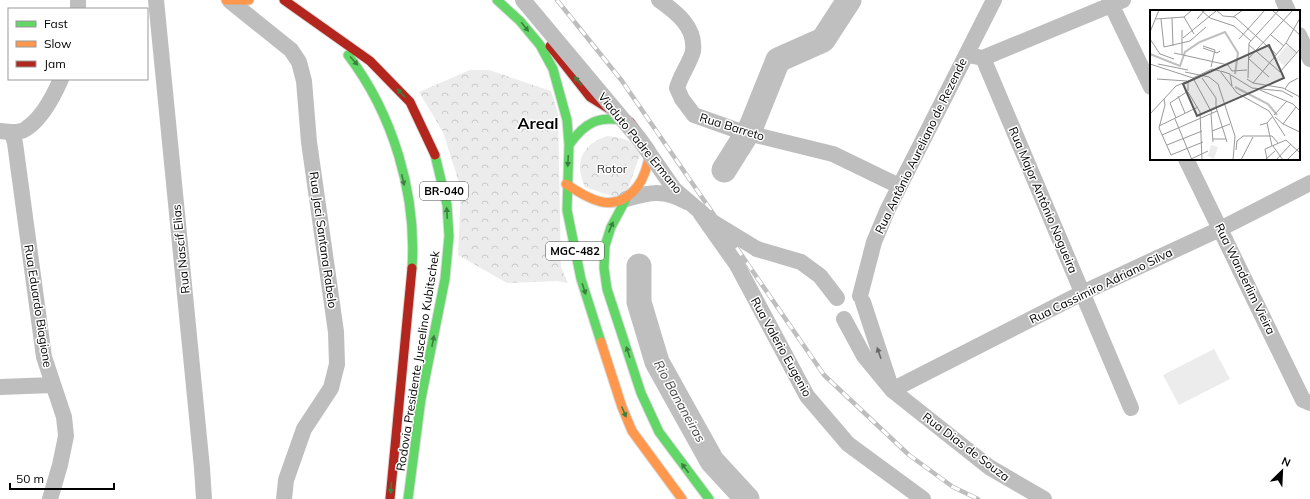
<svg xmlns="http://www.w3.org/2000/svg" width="1310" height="499" viewBox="0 0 1310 499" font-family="Mulish,sans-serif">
<defs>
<pattern id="park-crowns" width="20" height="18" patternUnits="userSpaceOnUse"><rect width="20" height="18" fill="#ececec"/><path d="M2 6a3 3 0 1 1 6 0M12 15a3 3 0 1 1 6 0" fill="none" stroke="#c9c9c9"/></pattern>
</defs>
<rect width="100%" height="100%" fill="#fff"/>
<!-- park -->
<path fill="url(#park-crowns)" d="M470,70H489L551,91L558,113L561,267L568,283L557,281L507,283L458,255L461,189L443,132L419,92Z
M607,136C624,138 630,139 641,152L624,200L585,187C574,163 581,145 607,136Z"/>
<!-- pitch -->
<path fill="#ececec" d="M1214,349L1230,379L1179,405L1163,375Z"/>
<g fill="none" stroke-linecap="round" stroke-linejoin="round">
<!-- river -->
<path stroke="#bfbfbf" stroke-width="25" d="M724,170L751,127L778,60L823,40L849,0
M639,266V302L657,362L712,461L747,499"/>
<!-- fast casing -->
<g stroke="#dbdbdb" stroke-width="11">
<path id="fast" d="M497,0L520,21L540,45L553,69L567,120L569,145L567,210L581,279L601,342
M348,55C393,114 417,194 412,268
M569,145C585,122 599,115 627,121
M626,199L611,227L605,246L604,268L607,289L641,393L659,432L709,499
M408,499L421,399L445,279L449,236L447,205L435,155"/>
</g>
<!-- slow casing -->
<g stroke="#dbdbdb" stroke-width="11">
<path id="slow" d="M226,0H249
M566,184C590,200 615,215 637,187C645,177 648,165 650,152
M601,342L622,407L632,431L682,499"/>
</g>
<!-- jam casing -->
<g stroke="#dbdbdb" stroke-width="11">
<path id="jam" d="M284,0L370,61L410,102L435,155
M550,46L590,97L630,122L650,149V152
M390,499L412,268"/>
</g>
<!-- street -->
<path stroke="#bebebe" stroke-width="16" d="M156,0L202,468L204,499
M659,0C676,12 696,27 693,51C691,61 680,76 677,88L682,99L694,115L739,131L833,154L899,186
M1109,0L1151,87
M1283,0L1288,11
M230,1L291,50L299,62L304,81L309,142L336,332L337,364L331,388L304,429L286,480L284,499
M78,9V0
M1299,35L1310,59
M973,56L983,58L1123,0
M983,58L1131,408
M0,131C9,132 20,134 27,128C42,118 54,95 61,79
M12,133L15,143L44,357L64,417L66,436L60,465L50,499
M1186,159L1303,400L1310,403
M626,199C650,192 664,189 687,202
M701,214L737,265L807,396L848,444L923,499
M757,249L801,262L820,276L837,298
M860,296L874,242L887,211L994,0
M863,302L889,381
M844,319L864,356L892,390L989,467L1044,499
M0,387L53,385
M892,390L1082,293L1220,229L1310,183"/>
<!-- fast -->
<use href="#fast" stroke="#63d668" stroke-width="9"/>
<!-- slow -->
<use href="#slow" stroke="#ff974d" stroke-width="9"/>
<!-- jam -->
<use href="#jam" stroke="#b3261e" stroke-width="9"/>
<!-- rail casing -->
<g stroke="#bebebe" stroke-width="4.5">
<path id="rail" d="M557,0L622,81L824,375L909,455L953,487L978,499"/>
</g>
<!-- rail -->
<use href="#rail" stroke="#fff" stroke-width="3" stroke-dasharray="9" stroke-linecap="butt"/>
<!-- street-bridge -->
<path stroke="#bebebe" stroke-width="16" d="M523,0L640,140L674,189L711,221L757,249"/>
</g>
<!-- one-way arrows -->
<defs><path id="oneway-solid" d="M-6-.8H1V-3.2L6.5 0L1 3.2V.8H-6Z"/></defs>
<g fill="#3b803e">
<use href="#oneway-solid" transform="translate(525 27) rotate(51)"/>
<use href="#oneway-solid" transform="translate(354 61) rotate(48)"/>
<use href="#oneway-solid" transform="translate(578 81) rotate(-128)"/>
<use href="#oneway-solid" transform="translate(401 93) rotate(-134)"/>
<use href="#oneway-solid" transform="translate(568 161) rotate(93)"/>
<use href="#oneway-solid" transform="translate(403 180) rotate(77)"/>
<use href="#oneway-solid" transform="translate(447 213) rotate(-94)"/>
<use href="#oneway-solid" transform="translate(611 227) rotate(-67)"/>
<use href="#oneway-solid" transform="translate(584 289) rotate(72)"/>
<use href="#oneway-solid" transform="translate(433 341) rotate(-79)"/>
<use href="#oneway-solid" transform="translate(628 352) rotate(-108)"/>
<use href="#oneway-solid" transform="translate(624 412) rotate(67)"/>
<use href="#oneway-solid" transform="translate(685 468) rotate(-127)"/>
<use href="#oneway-solid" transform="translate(391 488) rotate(95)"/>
</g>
<use fill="#686868" href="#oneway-solid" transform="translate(879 353) rotate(-109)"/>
<g text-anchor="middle" stroke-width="3" stroke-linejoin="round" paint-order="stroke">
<!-- shield labels -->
<g fill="#fff" stroke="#4c4c4c" stroke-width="1">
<rect x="420" y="182" width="48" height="18" rx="3"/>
<rect x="546" y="242" width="58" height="18" rx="3"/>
</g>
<g font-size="11" font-weight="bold" fill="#000">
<text x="444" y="195">BR-040</text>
<text x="575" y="255">MGC-482</text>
</g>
<!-- street labels -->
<g font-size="12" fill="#000" stroke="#fff">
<text transform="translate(732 127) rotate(17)" y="4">Rua Barreto</text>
<text transform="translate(640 143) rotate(51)" y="4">Viaduto Padre Ermano</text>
<text transform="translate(921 146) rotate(-64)" y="4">Rua Antônio Aureliano de Rezende</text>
<text transform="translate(1043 200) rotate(67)" y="4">Rua Major Antônio Nogueira</text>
<text transform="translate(323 240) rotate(82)" y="4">Rua Jaci Santana Rabelo</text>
<text transform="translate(181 249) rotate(-96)" y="4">Rua Nascif Elias</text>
<text transform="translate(1245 279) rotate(64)" y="4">Rua Wanderlim Vieira</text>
<text transform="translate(1101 286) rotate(-26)" y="4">Rua Cassimiro Adriano Silva</text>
<text transform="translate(38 306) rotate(81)" y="4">Rua Eduardo Biagione</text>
<text transform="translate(781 347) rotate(61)" y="4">Rua Valerio Eugenio</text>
<text transform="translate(418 361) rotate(-81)" y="4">Rodovia Presidente Juscelino Kubitschek</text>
<text transform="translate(966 447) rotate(37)" y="4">Rua Dias de Souza</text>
</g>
<!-- park labels -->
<g font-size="12" fill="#333" stroke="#fff">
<text x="612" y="173">Rotor</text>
</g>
<!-- water labels -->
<g font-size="13" font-style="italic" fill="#444" stroke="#fff">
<text transform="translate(680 401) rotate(61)" y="5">Rio Bananeiras</text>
</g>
<!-- district labels -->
<g font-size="16" font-weight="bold" fill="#000" stroke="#fff">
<text x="538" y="129">Areal</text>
</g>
</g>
<!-- overview -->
<g transform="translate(1150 10)">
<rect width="150" height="150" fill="#fff"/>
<path d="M137,35L146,42L135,56L126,49ZM61,135L68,137L64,149L58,146Z" fill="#ececec"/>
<path fill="none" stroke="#bfbfbf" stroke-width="2" d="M0,44L30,56L35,42L50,32L75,22L88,43L85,64M85,77L118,94L127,105"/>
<path fill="none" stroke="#999" stroke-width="1" d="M51,0L60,8L84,16L101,31M66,0L73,6L85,7L127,45M122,0L150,25M34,7L44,24M83,7L93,0M22,8L23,36M6,9L34,7L42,0M11,9L14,37L40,31L56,17M47,9L55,0M32,20V44M0,22L9,0M121,25L134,36M33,28L66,1M0,29L10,44L24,49M89,29L115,0M136,33L147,43M99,35L130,62L150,39M53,36L65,40L61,57M53,38L67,43L70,41M24,43L78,55L82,61L97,60M98,49L143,0M99,49L119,67M0,54L43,68L62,59L70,61L87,83L119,101L135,126M8,54L38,60M71,61L80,64L82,76M35,62L59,67L68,74L85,126L83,150M81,65L102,78L132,81L143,87M43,68L62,103M52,68L66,88V97L77,132M98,68L99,33L129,0M7,69L37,71M97,69L103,73L133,78L150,87M103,73L136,33L150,8M135,79L139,73L148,68M110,80L143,94L150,101M38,82L50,102L52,150M28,86L35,103M14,89L15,95L9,118L21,145L53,132M0,104L26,76L43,69M61,104L63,132M124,105L137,91M125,107L133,114L150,122M26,108L20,93L38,81V71M25,109L42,150M117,113L122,136M133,114L146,97M110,115L117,113L123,106M9,116L48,97M62,121L80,114M12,125L67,101M63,129H76M17,135L52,121M123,136L133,150M86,140L87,131L93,126H122L128,133M116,149L125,141M117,149L115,139L136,130L150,143M39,150L58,141M91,150L103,127M126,150L141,134M137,150L150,137"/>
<path fill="#595959" fill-opacity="0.15" stroke="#595959" stroke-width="2" d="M119,35L134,68L47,106L33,74Z"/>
<rect width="150" height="150" fill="none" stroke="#000" stroke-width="2"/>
</g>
<!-- legend -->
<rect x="8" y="8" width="140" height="72" fill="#ffffff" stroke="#999999"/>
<rect x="16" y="21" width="20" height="6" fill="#63d668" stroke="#999999"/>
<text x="44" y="28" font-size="12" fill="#000000">Fast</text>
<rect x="16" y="41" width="20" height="6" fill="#ff974d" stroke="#999999"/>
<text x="44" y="48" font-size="12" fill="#000000">Slow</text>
<rect x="16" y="61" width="20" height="6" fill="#b3261e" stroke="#999999"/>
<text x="44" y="68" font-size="12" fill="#000000">Jam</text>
<!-- north arrow -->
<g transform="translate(1282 471) rotate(24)" stroke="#ffffff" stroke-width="3" paint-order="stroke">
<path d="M0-3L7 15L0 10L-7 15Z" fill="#000000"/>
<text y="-6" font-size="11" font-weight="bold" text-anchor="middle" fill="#000000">N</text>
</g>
<!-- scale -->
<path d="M10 483v6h104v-6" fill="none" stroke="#000000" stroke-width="2"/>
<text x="16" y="483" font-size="12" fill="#000000" stroke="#ffffff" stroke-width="3" paint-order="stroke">50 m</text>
</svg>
